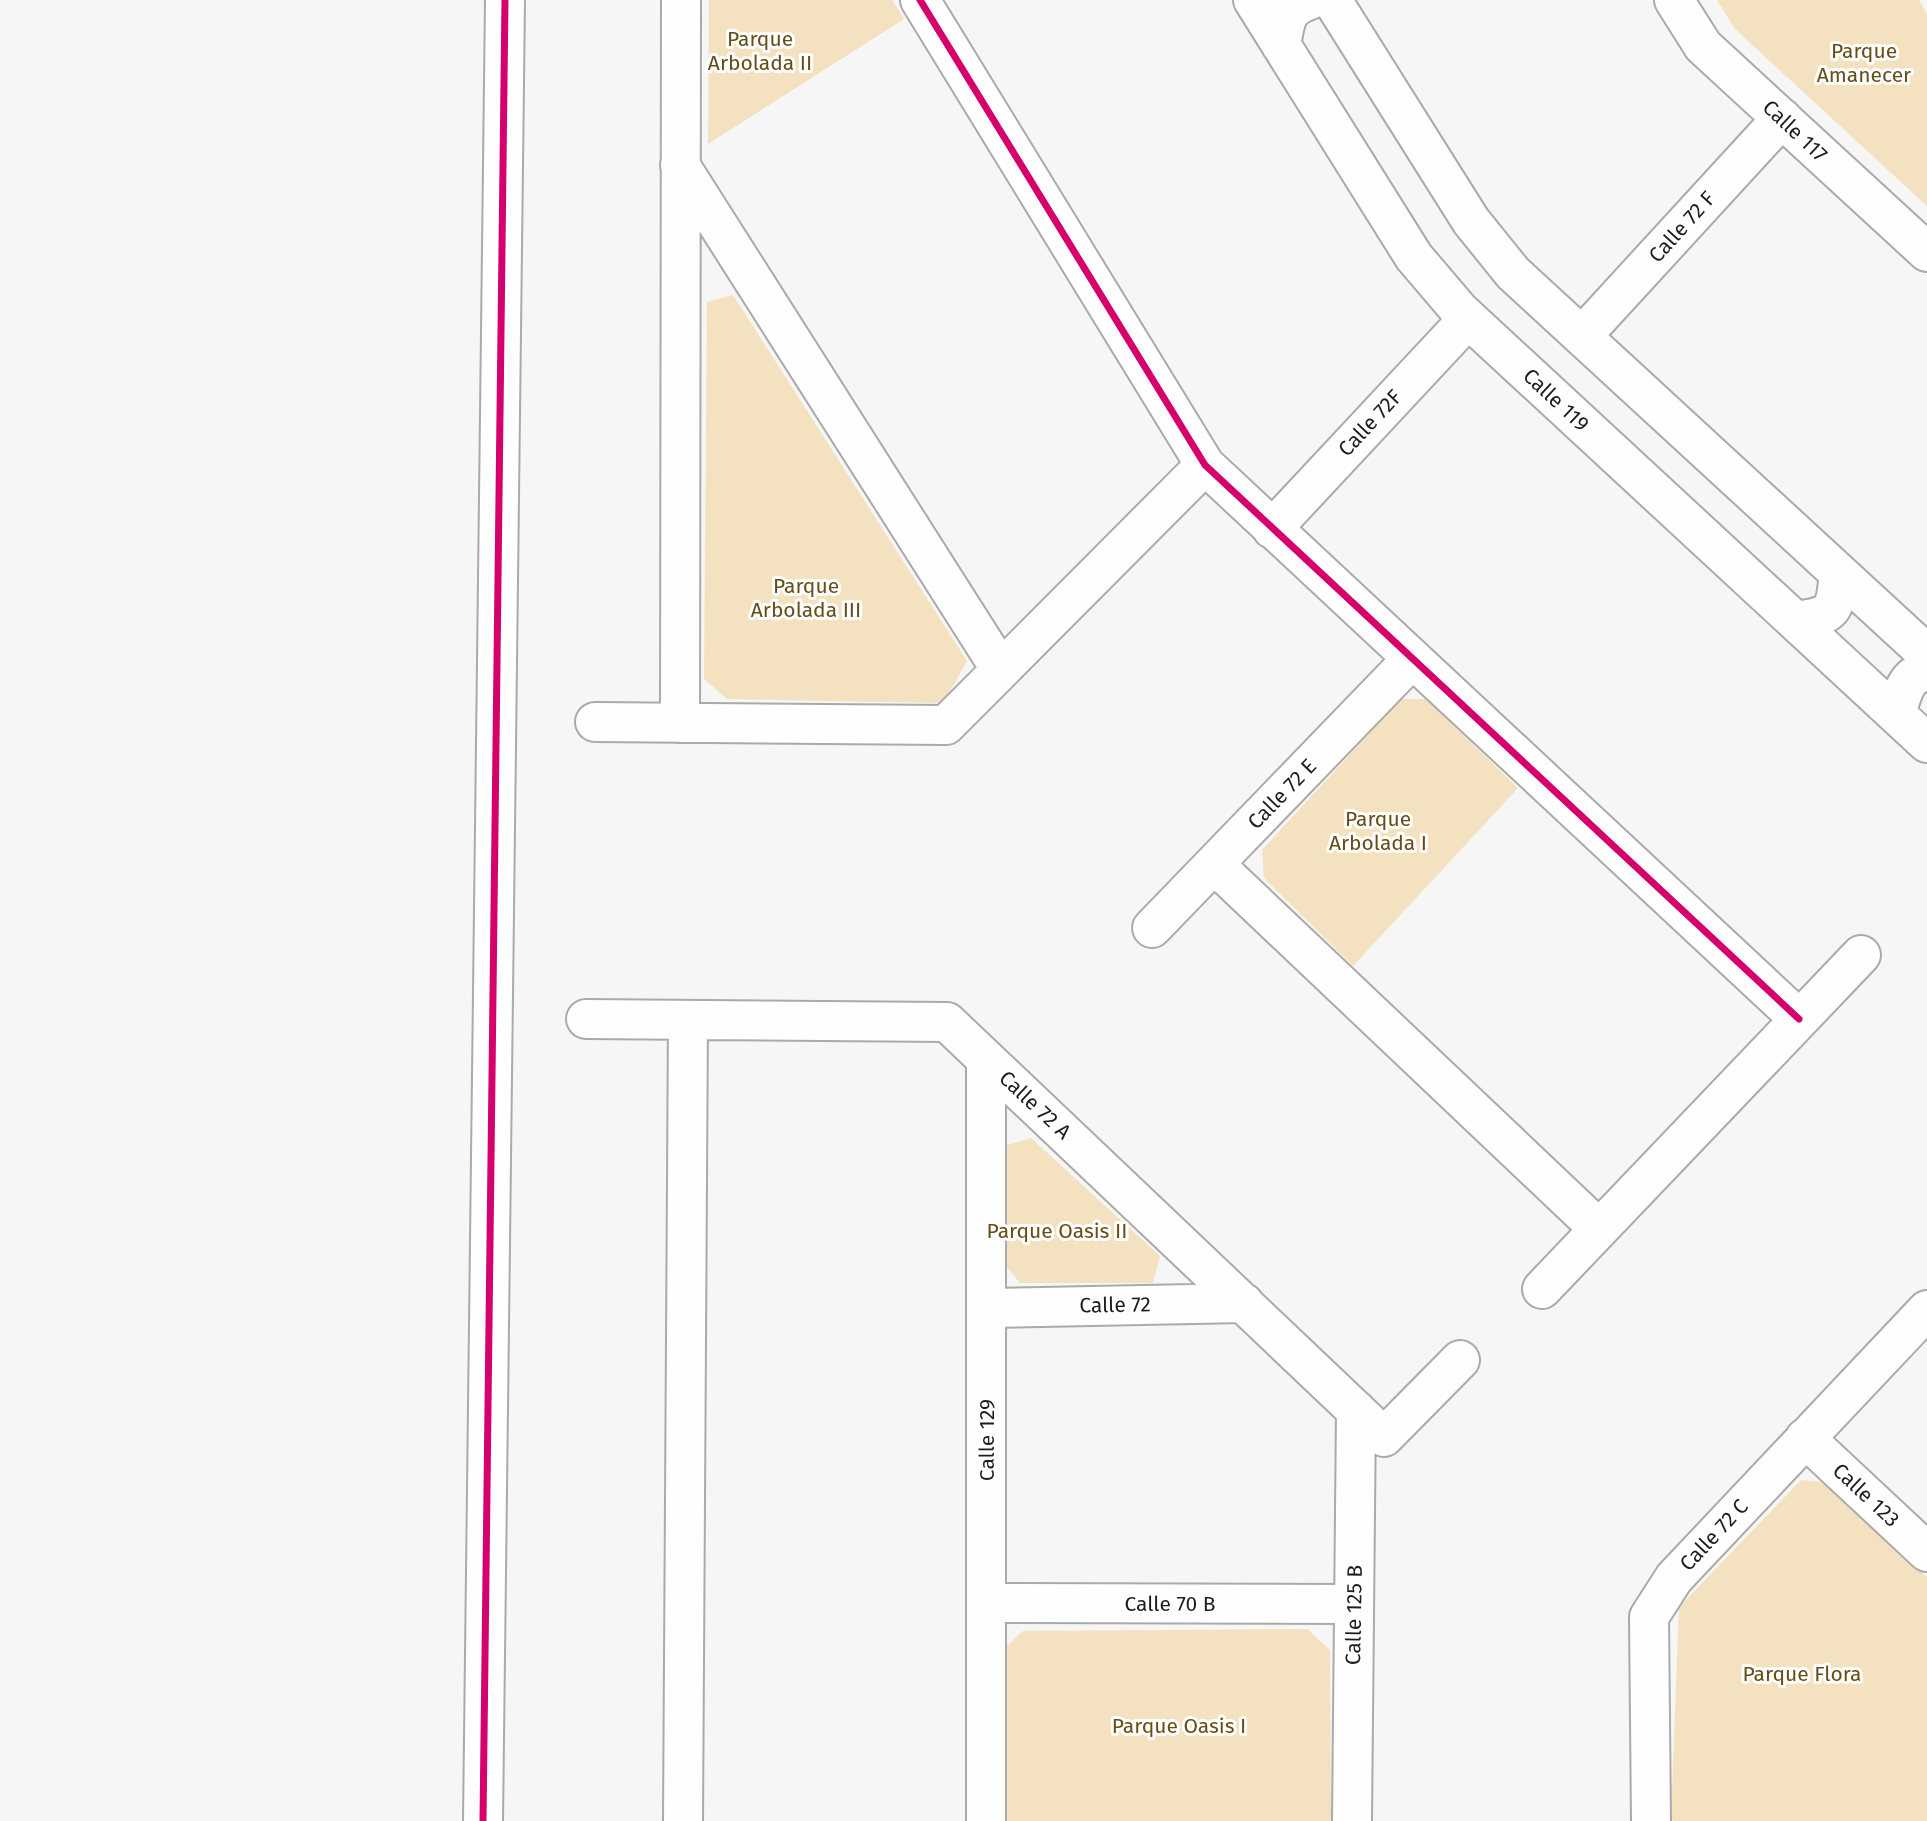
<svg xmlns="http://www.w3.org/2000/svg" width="1927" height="1821" viewBox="0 0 1927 1821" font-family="'Fira Sans',sans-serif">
<rect width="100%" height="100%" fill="#f5f6f5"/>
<!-- green -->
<path fill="#f4e1bf" d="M709,0H892L904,19L708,144Z
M1717,0H1919L1927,14V206L1735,29Z
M733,295L967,661L943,703L727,699L704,679L707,302Z
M1401,699H1426L1518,788L1353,966L1264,878L1262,850Z
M1031,1138L1160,1256L1153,1283H1020L1006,1266L1007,1145Z
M1801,1480L1823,1482L1927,1577V1821H1674L1671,1819L1679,1607Z
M1307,1629L1330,1650L1331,1821H1007L1006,1647L1023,1631Z"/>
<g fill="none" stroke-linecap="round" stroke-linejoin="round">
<!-- minor casing -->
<g stroke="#aaa" stroke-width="42">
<path id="minor" d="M920,0L1205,465L1799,1019
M1253,0L1414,257L1460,311L1927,743
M1332,0L1471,221L1513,273L1927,654
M1674,0L1703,46L1927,252
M1281,45C1286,21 1284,9 1310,0
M680,165L1001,670
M1582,336L1782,118
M1272,529L1468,319
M1796,621C1835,615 1835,611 1839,573
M1896,714C1902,696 1905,673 1927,672
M595,722L946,725L1205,465
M680,723L681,0
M1214,864L1599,1229
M1152,928L1412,659
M586,1019L947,1022L1384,1437L1460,1360
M986,1059V1821
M1542,1289L1861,955
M986,1308L1244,1303
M1805,1438L1927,1552
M987,1603L1354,1604
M483,1821L505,0
M683,1821L688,1020
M1352,1821L1356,1410
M1651,1821L1649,1617L1674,1578L1927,1310"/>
</g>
<!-- minor -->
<use href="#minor" stroke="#fefefe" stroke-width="38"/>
<!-- cycleway casing -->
<g stroke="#fff" stroke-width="11">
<path id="cycleway" d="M920,0L1205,465L1799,1019
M483,1821L505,0"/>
</g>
<!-- cycleway -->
<use href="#cycleway" stroke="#d6006c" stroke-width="7"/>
</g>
<g text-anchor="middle" stroke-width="6" stroke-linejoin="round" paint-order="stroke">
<!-- park labels -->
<g font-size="21" fill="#674d16" stroke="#fff">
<text x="760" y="46">Parque<tspan x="760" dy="24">Arbolada II</tspan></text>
<text x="1864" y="58">Parque<tspan x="1864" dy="24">Amanecer</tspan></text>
<text x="806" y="593">Parque<tspan x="806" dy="24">Arbolada III</tspan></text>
<text x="1378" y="826">Parque<tspan x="1378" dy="24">Arbolada I</tspan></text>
<text x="1057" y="1238">Parque Oasis II</text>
<text x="1802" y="1681">Parque Flora</text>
<text x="1179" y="1733">Parque Oasis I</text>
</g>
<!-- street labels -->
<g font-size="21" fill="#1c1d1c" stroke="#fff">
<text transform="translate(1795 131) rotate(43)" y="7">Calle 117</text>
<text transform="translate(1682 227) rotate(-48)" y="7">Calle 72 F</text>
<text transform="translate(1556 400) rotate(43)" y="7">Calle 119</text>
<text transform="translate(1370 423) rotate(-47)" y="7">Calle 72F</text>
<text transform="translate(1282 794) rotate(-46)" y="7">Calle 72 E</text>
<text transform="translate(1035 1105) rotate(43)" y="7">Calle 72 A</text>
<text transform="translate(1115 1305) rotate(-1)" y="7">Calle 72</text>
<text transform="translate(987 1440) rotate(-90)" y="7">Calle 129</text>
<text transform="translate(1866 1495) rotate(43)" y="7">Calle 123</text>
<text transform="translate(1714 1535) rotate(-47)" y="7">Calle 72 C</text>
<text x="1170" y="1611">Calle 70 B</text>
<text transform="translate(1354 1615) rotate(-89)" y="7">Calle 125 B</text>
</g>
</g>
</svg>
